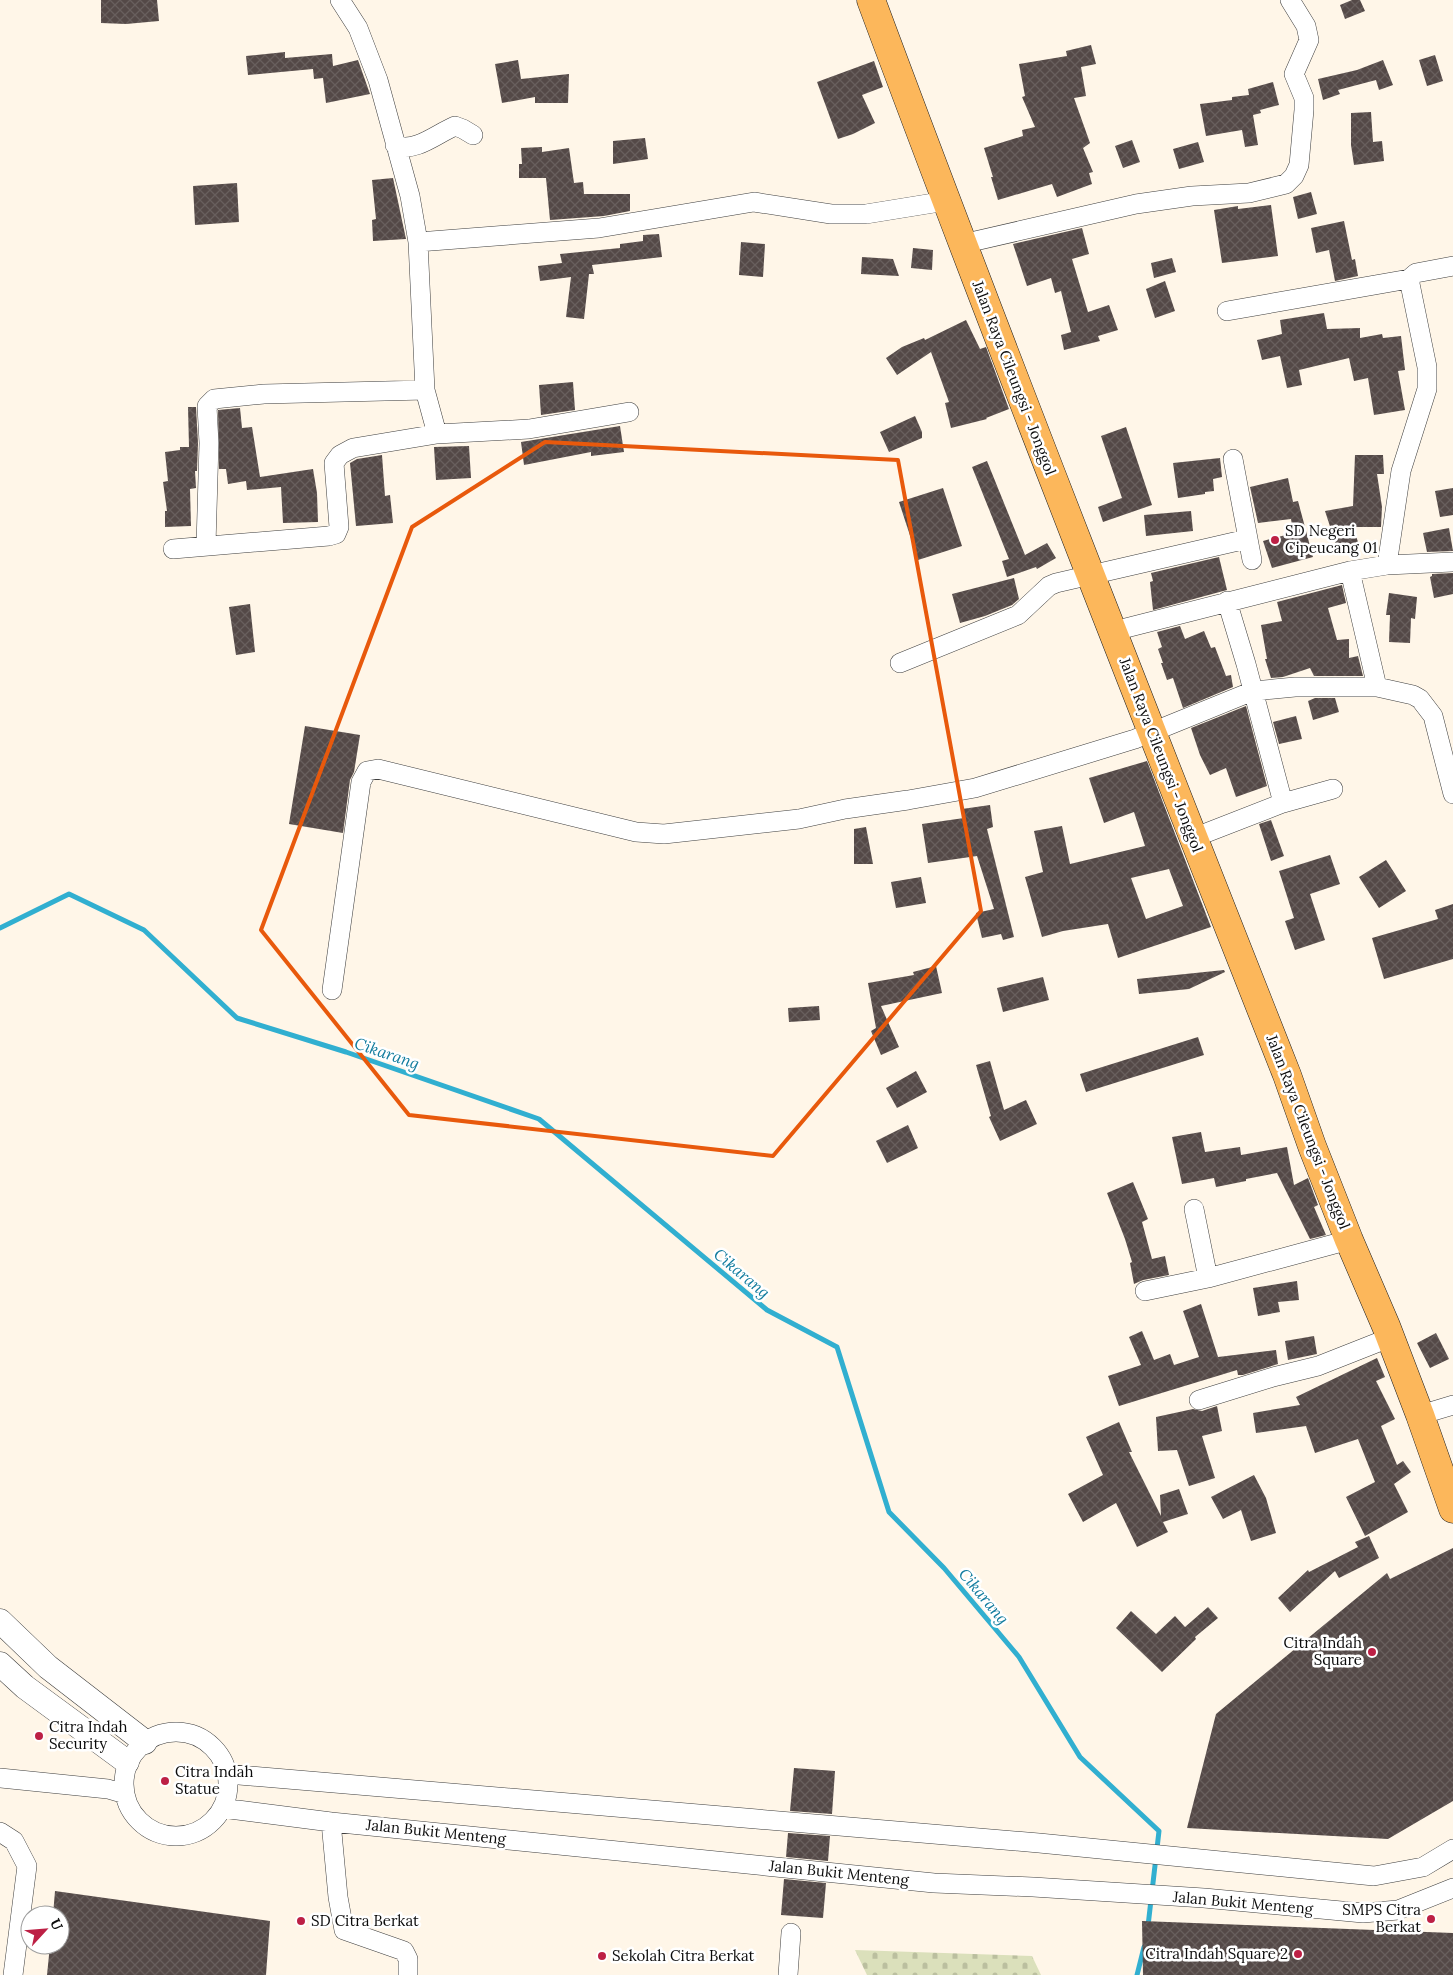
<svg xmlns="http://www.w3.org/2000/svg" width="1453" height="1975" viewBox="0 0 1453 1975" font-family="Lora,serif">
<defs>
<pattern id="cemetery-stones" width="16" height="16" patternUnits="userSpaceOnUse" patternTransform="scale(1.25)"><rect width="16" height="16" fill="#dbe0bb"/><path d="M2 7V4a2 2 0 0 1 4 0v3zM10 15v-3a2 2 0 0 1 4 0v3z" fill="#bbbf9f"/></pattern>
<pattern id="building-cross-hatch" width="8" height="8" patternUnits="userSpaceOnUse" patternTransform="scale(1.25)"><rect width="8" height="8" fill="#544947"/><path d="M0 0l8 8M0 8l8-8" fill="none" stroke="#685f5d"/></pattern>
</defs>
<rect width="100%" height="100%" fill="#fff6e8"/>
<!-- cemetery -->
<path fill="url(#cemetery-stones)" d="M855,1950L1032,1956L1041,1975H867Z"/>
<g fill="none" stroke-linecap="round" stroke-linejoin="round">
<!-- stream -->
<path stroke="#31afd0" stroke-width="5" d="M0,928L69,894L144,930L237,1018L346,1052L539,1119L767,1310L837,1347L889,1512L944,1568L1019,1657L1080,1757L1159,1831L1148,1926
M1137,1975L1144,1947"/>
</g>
<!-- building -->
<path fill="url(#building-cross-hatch)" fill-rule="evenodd" d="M101,0H157L159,21L126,24L101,23Z
M1352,0H1360L1365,11L1345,19L1340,5Z
M1091,45L1096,64L1081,67L1086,96L1074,98L1090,143L1083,148L1093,172L1089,173L1092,184L1057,197L1052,184L998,200L991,177H993L984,148L1023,136L1022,130L1035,127L1022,97L1025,96L1019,64L1067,56L1066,51Z
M285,52V58L332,54L333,66L358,60L370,94L326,103L323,78L314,79L313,69L248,75L246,56Z
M1435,55L1443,81L1427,86L1419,60Z
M518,60L521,79L569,74L568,103H535V97L502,103L495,64Z
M1383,60L1393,85L1379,90L1376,80L1338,90L1340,94L1323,100L1318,79L1357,70Z
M874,61L883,87L862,95L875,123L853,134L838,139L817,82Z
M1273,82L1279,105L1260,110L1261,113L1253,115L1258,145L1245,147L1242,130L1206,136L1200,104L1232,100V97L1249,95L1248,89Z
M1371,112L1373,142L1382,141L1384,161L1354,165L1351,145V113Z
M645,138L648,159L613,164V141Z
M1132,140L1140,162L1123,168L1115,146Z
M1198,142L1204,162L1179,169L1173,149Z
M542,147V152L569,148L574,183L583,182L584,194H630V211L604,216L550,220L546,178H519V164H522L521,148Z
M393,178L406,239L373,241L372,220L376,219L372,180Z
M237,183L239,222L195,225L193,186Z
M1311,192L1317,214L1298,219L1293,197Z
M1271,205L1278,256L1222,263L1214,210L1238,206V209Z
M1344,221L1352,260L1355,259L1358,276L1335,281L1329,250L1316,253L1311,228Z
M1082,228L1089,254L1072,259L1088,312L1109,305L1118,330L1098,336L1100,341L1064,350L1061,335L1071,332L1061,291L1055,293L1051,278L1027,286L1013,244Z
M659,234L662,257L592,265L594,274H589L584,319L566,317L571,277L540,281L538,266L562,263L560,254L620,248V244L643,241V235Z
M741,242L765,244L763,277L739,275Z
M913,248L933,250L932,270L911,268Z
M862,257L893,259L899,276L861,274Z
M1172,258L1176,272L1154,278L1151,263Z
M1165,281L1175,311L1155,318L1146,289Z
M1324,313L1327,329L1360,328V338L1382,334L1383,338L1401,336L1405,370L1398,371L1405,410L1374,415L1368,378L1354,381L1349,358L1299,370L1302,385L1287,388L1280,356L1262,360L1257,340L1282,334L1280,320Z
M966,320L980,349L986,347L1009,409L986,418L987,419L951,428L945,403L949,402L931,352L897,375L886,358L902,347L924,338L925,340Z
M573,382L575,410L541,415L539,385Z
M188,407H196L198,443L197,471H195L196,488L190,489L191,526L165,527V511H167L163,482L168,481L165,452L180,450V447H189Z
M240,408L242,428L252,427L260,477L313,469L317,493L318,522L283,523L281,487L247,490L246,481L228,484L226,469H219L218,410Z
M915,416L922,432V438L889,452L880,432Z
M620,426L624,452L591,456V452L524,465L521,442Z
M1126,427L1152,505L1103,522L1098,507L1122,498L1101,436Z
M469,446L471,478L436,480L434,447Z
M382,455L385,496L390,495L393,523L356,526L350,463L357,459Z
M1355,455H1383L1384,474H1377L1382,507L1381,527H1353L1359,545L1338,551L1325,511L1353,506Z
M1220,458L1222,477L1213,479L1214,491L1205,492V494L1178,498L1173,463Z
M987,461L1025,555L1047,543L1056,558L1037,569L1036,567L1007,577L1002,561L1009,559L972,467Z
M1288,478L1293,502L1298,501L1313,557L1272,568L1263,541L1293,533L1291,519L1258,523L1250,487Z
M943,488L962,546L918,560L899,502Z
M1453,488V515L1440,517L1435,491Z
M1191,511L1193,531L1146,536L1144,515Z
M1449,528L1453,551L1427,552L1423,533Z
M1219,557L1227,590L1153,610L1150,582L1153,581L1151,573Z
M1453,573V594L1434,598L1430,577L1432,576V574Z
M1014,578L1019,599L1012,605L985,616L960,623L952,594Z
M1342,585L1346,603L1328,608L1337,640L1349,639V658L1358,656L1363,676H1314L1310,668L1283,677L1271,678L1265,659H1267L1261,625L1282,621L1277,602Z
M1389,593L1417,597L1415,619L1411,618L1410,643L1389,642L1390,615H1386Z
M250,604L255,652L236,655L229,607Z
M1180,626L1185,639L1204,631L1211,648L1215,647L1226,676L1231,675L1233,687L1183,708L1173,678L1167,680L1161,663H1163L1158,649L1162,647L1157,632Z
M1315,698H1335L1339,712L1313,720L1308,701Z
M1246,706L1267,786L1236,797L1226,768L1210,775L1200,755L1191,728Z
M1296,716L1302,739L1279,744L1273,722Z
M305,726L360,735L354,772L350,780L343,833L289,824Z
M1147,761L1211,927L1118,958L1108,924L1063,931L1042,937L1025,877L1043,872L1034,831L1062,826L1070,864L1145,846L1134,812L1104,823L1089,778ZM1169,869L1183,906L1146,919L1131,878Z
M990,805L993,827L987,829L1014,937L1003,940L1001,934L982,938L976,913L994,909L977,856L928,863L922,824L964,818L962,809Z
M1271,820L1284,856L1271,861L1259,824Z
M866,827L873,864H854V829Z
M1330,855L1340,884L1310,894L1325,940L1295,950L1285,921L1294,918L1279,871Z
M1386,860L1406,891L1379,908L1359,877Z
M921,877L926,903L896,908L891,882Z
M1453,904V959L1384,979L1372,938L1438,919L1435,910Z
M936,966L942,993L881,1006L899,1047L881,1055L871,1031L876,1028L868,983L914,975L913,972Z
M1224,970L1225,972L1189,989L1139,994L1137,979Z
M1043,977L1049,1000L1003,1012L997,988Z
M819,1006L820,1020L789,1022L788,1008Z
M1198,1037L1204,1055L1086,1092L1080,1074Z
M990,1061L1004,1110L1026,1100L1037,1124L1000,1141L989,1117L991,1116L976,1065Z
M916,1071L927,1092L897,1108L886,1088Z
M908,1125L918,1148L887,1163L876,1141Z
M1201,1132L1205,1152L1240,1147L1241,1155L1287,1147L1294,1185L1308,1178L1318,1205L1314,1207L1326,1235L1310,1239L1277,1173L1246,1179V1181L1216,1187L1214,1178L1182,1184L1172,1137Z
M1133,1182L1148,1219L1142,1222L1152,1259L1165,1256L1169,1275L1143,1280L1134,1284L1130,1263L1132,1262L1125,1239L1107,1193Z
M1297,1281L1299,1300L1278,1302L1280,1312L1258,1316L1253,1288Z
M1201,1304L1218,1357L1276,1350L1278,1364L1243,1375H1238L1237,1370L1119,1406L1108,1376L1141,1365L1129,1337L1142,1331L1154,1360L1170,1354L1174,1365L1199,1357L1183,1311Z
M1436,1333L1449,1359L1430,1368L1417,1343Z
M1314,1336L1317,1354L1288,1360L1285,1341Z
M1377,1358L1385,1377L1376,1381L1395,1419L1381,1426L1397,1465L1403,1461L1411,1472L1394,1484L1408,1512L1365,1536L1346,1497L1375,1482L1358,1439L1315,1453L1306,1426L1256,1433L1253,1413L1300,1405L1296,1397Z
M1217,1406L1222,1431L1202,1436L1215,1478L1189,1486L1177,1450L1158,1451L1156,1417L1193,1409L1202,1411Z
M1119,1422L1132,1452H1129L1161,1516L1160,1495L1179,1489L1188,1514L1163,1522L1168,1532L1137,1547L1116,1503L1083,1522L1068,1494L1103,1475L1086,1437Z
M1254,1475L1266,1498L1276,1533L1251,1541L1241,1510L1223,1519L1211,1497Z
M1369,1536L1379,1558L1339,1578L1335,1571L1290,1612L1278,1598L1308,1570L1309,1572L1358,1547L1355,1542Z
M1453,1548V1801L1388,1839L1187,1828L1216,1714L1387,1573L1390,1579Z
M1208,1607L1218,1618L1195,1637L1196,1639L1162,1672L1116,1628L1131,1611L1156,1634L1175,1616L1185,1627Z
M794,1768L835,1771L832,1814L790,1811Z
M788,1833L830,1836L828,1861L786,1857Z
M784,1879L826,1883L823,1918L781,1915Z
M55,1891L270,1921L266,1975H47L50,1945H60V1915H53Z
M1142,1921L1453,1933V1975H1143Z"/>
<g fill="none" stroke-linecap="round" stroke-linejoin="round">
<!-- minor casing -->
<g stroke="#3e3e3e" stroke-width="20">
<path id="minor" d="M340,0L358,28L378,80L410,196L418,242L425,390L437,434L529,429L629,412
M395,145C416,153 436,134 455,126L463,129L473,135
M418,242L599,228L754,202L831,214H866L946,201
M962,244L1136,204L1192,196L1249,193L1286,184L1294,176L1299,165L1304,110V98L1294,74L1309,40L1306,26L1290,0
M1227,311L1409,279
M1233,459L1252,560
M206,545L209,443L207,406L214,399L264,394L425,390
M173,549L329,536L336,534L339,527L334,463L340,455L353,448L437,434
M1387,565L1401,471L1427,389V367L1409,279L1416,273L1453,266
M1350,571L1377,687
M1227,601L1246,664L1283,803
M1114,631L1350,571L1387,565L1453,562
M900,663L1018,615L1049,586L1056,583L1247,539
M1193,838L1283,803L1333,789
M332,990L361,782L367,771L378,769L636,832L664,834L799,819L845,809L908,800L975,788L1135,739L1253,691L1295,687H1377L1413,695L1420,699L1433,716L1453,794
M1194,1209L1208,1278
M1145,1291L1208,1278L1349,1240
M1199,1400L1273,1377L1318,1366L1389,1338
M1420,1415L1453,1405
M124 1784a52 52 0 1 1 104 0a52 52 0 1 1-104 0Z
M227,1774L1039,1843L1374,1876L1423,1867L1453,1849
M0,1778L108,1789L125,1794
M222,1808L331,1822L934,1883L1033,1887L1204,1898L1363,1913L1398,1910L1453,1888
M331,1822L338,1897L344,1930L404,1951L408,1959V1975
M0,1832L14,1841L27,1866L13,1975
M788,1975L791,1933"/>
</g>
<!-- tertiary casing -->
<g stroke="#3e3e3e" stroke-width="25">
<path id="tertiary" d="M0,1621L48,1667L145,1742
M0,1664L25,1687L127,1762"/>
</g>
<!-- primary casing -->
<g stroke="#1c1c1c" stroke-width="29">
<path id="primary" d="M871,0C1005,360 1146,718 1287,1075L1312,1146L1349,1240L1386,1326L1420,1415L1453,1509"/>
</g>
<!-- minor -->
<use href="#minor" stroke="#fff" stroke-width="19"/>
<!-- tertiary -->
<use href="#tertiary" stroke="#fff" stroke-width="24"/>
<!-- primary -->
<use href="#primary" stroke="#fcb75b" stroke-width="28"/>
</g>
<!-- marked area -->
<path fill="none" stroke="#e8590c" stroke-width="4" stroke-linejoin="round" d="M545,442L898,460L981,911L773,1156L409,1115L261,930L412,527Z"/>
<!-- markers -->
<g fill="#bd2045" stroke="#fff" stroke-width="2">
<circle cx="1275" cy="540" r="5"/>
<circle cx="1372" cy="1652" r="5"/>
<circle cx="39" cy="1736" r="5"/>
<circle cx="165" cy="1781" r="5"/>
<circle cx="1431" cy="1919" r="5"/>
<circle cx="301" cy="1921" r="5"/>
<circle cx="1298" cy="1954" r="5"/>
<circle cx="602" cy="1956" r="5"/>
</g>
<g text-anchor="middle" stroke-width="5" stroke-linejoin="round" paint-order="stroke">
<!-- street labels -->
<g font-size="15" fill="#0b0b0b" stroke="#fff">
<text transform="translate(1014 378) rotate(69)" y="5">Jalan Raya Cileungsi - Jonggol</text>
<text transform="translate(1161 755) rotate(69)" y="5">Jalan Raya Cileungsi - Jonggol</text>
<text transform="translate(1308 1132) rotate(69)" y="5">Jalan Raya Cileungsi - Jonggol</text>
<text transform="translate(436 1832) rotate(6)" y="5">Jalan Bukit Menteng</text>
<text transform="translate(839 1873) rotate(6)" y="5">Jalan Bukit Menteng</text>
<text transform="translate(1243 1903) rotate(5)" y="5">Jalan Bukit Menteng</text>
</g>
<!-- poi labels -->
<g font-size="15" fill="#0b0b0b" stroke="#fff" text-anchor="start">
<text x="1285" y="536">SD Negeri<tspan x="1285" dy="17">Cipeucang 01</tspan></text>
<text x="1362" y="1648" text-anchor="end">Citra Indah<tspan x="1362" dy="17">Square</tspan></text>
<text x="49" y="1732">Citra Indah<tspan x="49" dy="17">Security</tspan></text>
<text x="175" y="1777">Citra Indah<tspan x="175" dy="17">Statue</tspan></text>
<text x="1421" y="1915" text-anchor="end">SMPS Citra<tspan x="1421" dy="17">Berkat</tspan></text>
<text x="311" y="1926">SD Citra Berkat</text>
<text x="1288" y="1959" text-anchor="end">Citra Indah Square 2</text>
<text x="612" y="1961">Sekolah Citra Berkat</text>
</g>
<!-- water labels -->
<g font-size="16" font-style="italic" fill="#127c9e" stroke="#fff">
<text transform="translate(387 1053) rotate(19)" y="6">Cikarang</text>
<text transform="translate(742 1273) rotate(40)" y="6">Cikarang</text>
<text transform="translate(984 1596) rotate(50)" y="6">Cikarang</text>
</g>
</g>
<!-- north arrow -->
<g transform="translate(45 1930) rotate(64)"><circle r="24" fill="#ffffff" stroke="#9d9d9d"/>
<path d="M0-4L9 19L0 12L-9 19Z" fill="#bd2045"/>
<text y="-8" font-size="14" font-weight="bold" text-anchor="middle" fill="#0b0b0b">U</text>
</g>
</svg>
